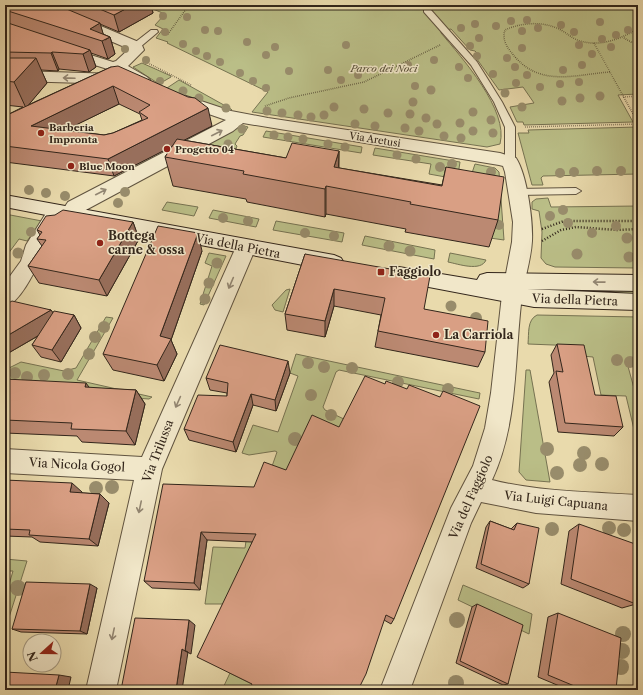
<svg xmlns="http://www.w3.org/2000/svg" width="643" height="695" viewBox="0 0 643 695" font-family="'Libre Caslon Text',serif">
<rect width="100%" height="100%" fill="#e9daac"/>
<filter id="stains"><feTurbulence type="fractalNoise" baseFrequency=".005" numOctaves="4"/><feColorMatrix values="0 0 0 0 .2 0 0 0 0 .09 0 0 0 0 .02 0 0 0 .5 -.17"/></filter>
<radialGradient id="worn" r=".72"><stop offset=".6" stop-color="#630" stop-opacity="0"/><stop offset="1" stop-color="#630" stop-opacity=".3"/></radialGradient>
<!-- green -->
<path fill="#babe87" stroke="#767251" d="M143,5H638V94L618,95L633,122L524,125L523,122H517L510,107L534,103L523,87L499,90L474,55L477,53L475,51L470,50L451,29L441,31V33C462,58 509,110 500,144L487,147L252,112L268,92L167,43L168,42L156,38L163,29L155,25L165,14Z
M142,63L171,76V77L159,84L133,67Z
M179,80L231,109L232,110L229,111L171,91L167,88Z
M240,125L248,127L243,135L240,136L235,144L237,146L231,161L179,157Z
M638,127V174L543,176L541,178L543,185H532L518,133H529L528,130Z
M266,131L362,147L361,153L263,137Z
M375,148L460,162L458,175L451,178L429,174L431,164L373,155Z
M475,164L495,168L499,172L504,240L490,238L451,188L471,176Z
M548,198L551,207L638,206V268L555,267L546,264L541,258L542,232L539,211L532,209V202L536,199Z
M167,202L198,207L194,216L162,210Z
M213,210L259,219L256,227L209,218Z
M5,214L42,221L27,241L19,239L5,258Z
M276,221L344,233L342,242L273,230Z
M365,236L435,250L434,259L362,245Z
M209,253L226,256L204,305L200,304L212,266L205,263Z
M450,253L486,260C481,272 458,264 448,262Z
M290,289L283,312L275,310L272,305L273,304L286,290Z
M542,289L638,291V294L542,292Z
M537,315L638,317V360L626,359L638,403V446L626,396L601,395L593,357L582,356L579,346L528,344C529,333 527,320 537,315Z
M106,317L113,318L77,380L152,397L149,399L5,389V370L21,362L64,371L76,368Z
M296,354L475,392L480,393L479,399L339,370L336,372L323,407L325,410L348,421L229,604H205L213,547L245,548L246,541L277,452L275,451L249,455L242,453L253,425L278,432L298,376L290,373Z
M526,370H530L550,482L526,480L519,472Z
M5,559L27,561L5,630V598L13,571H5Z
M463,585L532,614L529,634L458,600Z
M230,673L264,690H222Z"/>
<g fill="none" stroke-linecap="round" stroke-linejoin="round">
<!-- service casing -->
<g stroke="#60533f" stroke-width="2">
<path id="service" d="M424,5H432L431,10L477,62L502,102L515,127V162L513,164L510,165L505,162V127L494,102L471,65L424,12Z
M151,30H157L158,32L139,48H133V44Z
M576,188L581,191L576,194L517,195L512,192L517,189Z"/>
</g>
<!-- minor casing -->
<g stroke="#60533f" stroke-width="2">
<path id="minor" d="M32,5H51L141,43L144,50L128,66L147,77L150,80L147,83L142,85L137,83L120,73L60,54L58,51L60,48L65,47L113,62L116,61L129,49L34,8Z
M17,71L117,74L122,76L125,79L122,82L117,84L18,81L5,85V75Z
M180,94L231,111L268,118L500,153L516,158C527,175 533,220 532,241C531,259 525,277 522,295C514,357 519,422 492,480C539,492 590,492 638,495V521L536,513L481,502L471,523L410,690H380L451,508L473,466L485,428L491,393L502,295L512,242L513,222L505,172L503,166L499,165L243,123L233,131L82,212C74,222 70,236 55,231C43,250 26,300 5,307V283L21,261L26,245L48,210L55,208L62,211L68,202L226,120L174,102L172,99L174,96Z
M246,240L253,242L256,247L162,469L116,690H86L134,480L5,473V449L142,457L236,247L239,242Z"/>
</g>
<!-- secondary casing -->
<g stroke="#33261b" stroke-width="2">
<path id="secondary" d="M5,195L334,255L341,258L344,263L341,268L334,271L5,207Z
M399,267L477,280L480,275L487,273L638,275V291L527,289L638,294V310L534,307L392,280L389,275L392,270Z"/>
</g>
<!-- path-far1 -->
<path stroke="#33261b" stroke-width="1.5" stroke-dasharray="0.5 1.5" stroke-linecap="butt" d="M168,34L189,5
M624,38L631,42H638
M594,43L638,123
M146,62L191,85
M610,72C572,75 538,88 511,52C506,46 502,38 505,30C522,22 544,21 561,30C568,34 573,39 580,41C601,47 620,39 638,29
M623,97L638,96
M265,106L289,98L364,82L440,45
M525,127L638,124"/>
<!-- path -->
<path stroke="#33261b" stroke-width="2.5" stroke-dasharray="1 2" stroke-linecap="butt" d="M542,229L564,221H638
M542,241L561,230L576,227L617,230L638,229"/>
<!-- service -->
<use href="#service" fill="#f1e7c9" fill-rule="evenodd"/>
<!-- minor -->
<use href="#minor" fill="#f1e7c9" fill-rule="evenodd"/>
<!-- secondary -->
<use href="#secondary" fill="#f1e7c9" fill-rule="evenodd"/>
</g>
<!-- trees -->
<g fill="#988c6b">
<circle cx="163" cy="16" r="4"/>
<circle cx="187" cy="17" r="4"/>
<circle cx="527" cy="20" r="4"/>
<circle cx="511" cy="21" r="4"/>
<circle cx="600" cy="22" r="4"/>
<circle cx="475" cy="24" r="4"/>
<circle cx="561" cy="25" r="4"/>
<circle cx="496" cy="26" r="4"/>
<circle cx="461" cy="28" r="4"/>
<circle cx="538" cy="28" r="4"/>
<circle cx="205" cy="30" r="4"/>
<circle cx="628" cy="30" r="4"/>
<circle cx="218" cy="31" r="4"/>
<circle cx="522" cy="31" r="4"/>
<circle cx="165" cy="32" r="4"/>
<circle cx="574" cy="32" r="4"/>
<circle cx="616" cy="35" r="4"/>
<circle cx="479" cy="38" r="4"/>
<circle cx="602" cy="39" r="4"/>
<circle cx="247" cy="42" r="4"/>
<circle cx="183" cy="44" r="4"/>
<circle cx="346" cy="45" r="4"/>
<circle cx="579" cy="45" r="4"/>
<circle cx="470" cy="46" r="4"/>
<circle cx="275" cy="47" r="4"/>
<circle cx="611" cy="47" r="4"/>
<circle cx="522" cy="48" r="4"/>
<circle cx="125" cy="49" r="4"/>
<circle cx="196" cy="51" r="4"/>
<circle cx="592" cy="54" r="4"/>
<circle cx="266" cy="55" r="4"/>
<circle cx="207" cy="56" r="4"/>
<circle cx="477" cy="56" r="4"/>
<circle cx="507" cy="58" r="4"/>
<circle cx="146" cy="60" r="4"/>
<circle cx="434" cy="60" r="4"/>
<circle cx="220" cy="62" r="4"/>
<circle cx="408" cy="65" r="4"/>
<circle cx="582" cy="65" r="4"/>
<circle cx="459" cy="67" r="4"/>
<circle cx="515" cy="67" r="4"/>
<circle cx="328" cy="70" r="4"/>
<circle cx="563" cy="70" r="4"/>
<circle cx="289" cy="71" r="4"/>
<circle cx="240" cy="73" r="4"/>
<circle cx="493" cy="74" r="4"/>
<circle cx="358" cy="75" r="4"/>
<circle cx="527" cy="75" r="4"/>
<circle cx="468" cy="78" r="4"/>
<circle cx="341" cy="80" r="4"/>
<circle cx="160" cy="81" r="4"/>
<circle cx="253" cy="81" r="4"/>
<circle cx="579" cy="82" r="4"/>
<circle cx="516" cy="83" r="4"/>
<circle cx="560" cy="84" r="4"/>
<circle cx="415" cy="86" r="4"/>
<circle cx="540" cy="87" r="4"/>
<circle cx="266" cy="88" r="4"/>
<circle cx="431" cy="90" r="4.5"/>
<circle cx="183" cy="91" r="4.5"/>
<circle cx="505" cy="93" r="4.5"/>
<circle cx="600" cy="96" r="4.5"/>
<circle cx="199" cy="98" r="4.5"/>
<circle cx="580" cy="98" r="4.5"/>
<circle cx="562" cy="101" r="4.5"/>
<circle cx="413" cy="102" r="4.5"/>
<circle cx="334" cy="107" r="4.5"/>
<circle cx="522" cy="107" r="4.5"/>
<circle cx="226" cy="108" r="4.5"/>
<circle cx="364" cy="109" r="4.5"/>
<circle cx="267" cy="111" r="4.5"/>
<circle cx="473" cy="112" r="4.5"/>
<circle cx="282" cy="113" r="4.5"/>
<circle cx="388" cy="113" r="4.5"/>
<circle cx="410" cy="114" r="4.5"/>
<circle cx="298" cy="115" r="4.5"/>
<circle cx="324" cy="115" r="4.5"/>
<circle cx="311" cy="117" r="4.5"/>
<circle cx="426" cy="118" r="4.5"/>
<circle cx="491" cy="120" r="4.5"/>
<circle cx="460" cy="123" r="4.5"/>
<circle cx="355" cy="124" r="4.5"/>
<circle cx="437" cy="124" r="4.5"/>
<circle cx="375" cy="126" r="4.5"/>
<circle cx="405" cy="128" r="4.5"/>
<circle cx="242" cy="129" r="4.5"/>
<circle cx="419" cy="131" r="4.5"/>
<circle cx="473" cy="131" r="4.5"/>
<circle cx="493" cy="133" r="4.5"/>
<circle cx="274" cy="135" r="4.5"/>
<circle cx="444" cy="136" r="4.5"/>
<circle cx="288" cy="137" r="4.5"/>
<circle cx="461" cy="138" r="4.5"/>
<circle cx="303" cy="139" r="4.5"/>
<circle cx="228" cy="144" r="4.5"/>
<circle cx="328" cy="144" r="4.5"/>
<circle cx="345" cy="147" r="4.5"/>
<circle cx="397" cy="155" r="4.5"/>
<circle cx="416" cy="159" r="4.5"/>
<circle cx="452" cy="164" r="5"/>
<circle cx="440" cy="167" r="5"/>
<circle cx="597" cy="171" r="5"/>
<circle cx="621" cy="171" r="5"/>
<circle cx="491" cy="172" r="5"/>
<circle cx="574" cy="172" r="5"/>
<circle cx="560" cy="173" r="5"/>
<circle cx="29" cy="190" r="5"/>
<circle cx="125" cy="192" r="5"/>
<circle cx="46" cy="193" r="5"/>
<circle cx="65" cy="196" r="5"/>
<circle cx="118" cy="203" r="5"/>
<circle cx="563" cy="210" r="5"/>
<circle cx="550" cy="216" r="5"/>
<circle cx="223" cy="218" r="5"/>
<circle cx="248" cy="221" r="5"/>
<circle cx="568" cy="223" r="5"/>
<circle cx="499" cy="225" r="5"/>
<circle cx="616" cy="226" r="5"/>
<circle cx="31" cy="232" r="5"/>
<circle cx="305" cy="233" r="5"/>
<circle cx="592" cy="233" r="5"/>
<circle cx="334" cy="236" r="5"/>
<circle cx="627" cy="238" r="5.5"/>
<circle cx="389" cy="246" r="5.5"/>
<circle cx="410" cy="251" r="5.5"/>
<circle cx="18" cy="253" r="5.5"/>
<circle cx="577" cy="254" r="5.5"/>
<circle cx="629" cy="257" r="5.5"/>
<circle cx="217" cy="263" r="5.5"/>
<circle cx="209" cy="283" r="5.5"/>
<circle cx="205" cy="299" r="5.5"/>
<circle cx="451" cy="306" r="5.5"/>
<circle cx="476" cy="318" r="6"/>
<circle cx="104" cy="327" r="6"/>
<circle cx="95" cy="337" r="6"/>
<circle cx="89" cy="354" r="6"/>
<circle cx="617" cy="360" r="6"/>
<circle cx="630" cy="362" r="6"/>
<circle cx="308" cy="363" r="6"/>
<circle cx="324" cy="367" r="6"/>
<circle cx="352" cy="368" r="6"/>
<circle cx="15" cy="373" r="6"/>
<circle cx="68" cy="374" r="6"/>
<circle cx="44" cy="375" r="6"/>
<circle cx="27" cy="377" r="6"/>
<circle cx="398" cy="382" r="6"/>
<circle cx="448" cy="389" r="6"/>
<circle cx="311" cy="395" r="6"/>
<circle cx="331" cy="415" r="6"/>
<circle cx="295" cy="439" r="7"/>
<circle cx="547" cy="449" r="7"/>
<circle cx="584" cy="453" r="7"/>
<circle cx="602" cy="464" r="7"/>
<circle cx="580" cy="465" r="7"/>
<circle cx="557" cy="473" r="7"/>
<circle cx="112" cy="487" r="7"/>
<circle cx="96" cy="488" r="7"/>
<circle cx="609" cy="528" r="7"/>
<circle cx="552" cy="529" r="7"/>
<circle cx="624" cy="530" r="7"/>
<circle cx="18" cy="588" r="8"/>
<circle cx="457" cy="620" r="8"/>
<circle cx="623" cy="634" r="8"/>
<circle cx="622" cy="651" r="8"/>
<circle cx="621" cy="667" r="8"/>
<circle cx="456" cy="683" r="8"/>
</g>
<!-- wall -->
<path fill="#bb8972" stroke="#33261b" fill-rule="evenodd" d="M5,5H151L153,13L119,32L100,24L103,34L110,37L115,54L108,59L91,53L96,67L89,72L59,69L58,71L41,70L47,83L28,105L111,67L212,126L183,140L286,158L339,151V168L442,185L446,167L498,220L489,247L405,232L406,229L326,214L325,217L247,202L246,199L173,186L165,157L172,146L114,176L5,162V116L23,107L5,105ZM119,104L140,114L142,120L113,133L104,135L65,130Z
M638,90V106L634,98Z
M133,222L139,239L107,296L39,283L28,266L42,246L37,239L40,235L37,230Z
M202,251L171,340L177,354L164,381L113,370L103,354Z
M305,254L424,309L485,352L478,367L375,347L381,315L334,306L325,337L287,330L285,314Z
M5,305L51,310L53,313L74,315L81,328L61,362L41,357L32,345L38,336L5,355Z
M557,344L595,395L623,427L614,436L558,432L549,382L554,373L551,355Z
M290,373L276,411L253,405L236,452L189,440L184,429L227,396V393L210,390L206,378Z
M5,379L90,388L136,390L145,404L135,445L82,442L77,436L5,433Z
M5,480L82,492V493L100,494L109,503L98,546L40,542L32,537L5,536Z
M254,487L394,619L391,624L384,620L252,684V542L207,540L200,590L152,588L144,581Z
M490,521L511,529L517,523L529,584L523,588L476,568L486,527Z
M579,524L636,604L622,608L561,584L569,531Z
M97,588L87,634L21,632L12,629Z
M477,604L508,684L503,685L456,663L472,607Z
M558,613L616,690H569L538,677L548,617Z"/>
<!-- shaded-wall -->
<path fill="#986f5c" stroke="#33261b" d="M133,5H151L153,13L119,32L114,15Z
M100,23L105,40L110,37L115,54L108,59L102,41L90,29Z
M90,50L96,67L89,72L83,54Z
M52,52L59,69L58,71L51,53Z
M36,58L47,83L26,108L14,82Z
M113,86L119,104L39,143L31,126Z
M208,108L212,126L114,176L108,159Z
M339,151L338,179L334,167Z
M326,186V214L325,217V189Z
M133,222L139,239L107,296L99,280Z
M198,233L202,251L171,340L177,354L164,381L157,365L160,336Z
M334,289V306L325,337V321Z
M51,310L60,323L5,355V337Z
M74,315L81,328L61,362L52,350Z
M288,361L290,373L276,411L275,400Z
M86,383L97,398L85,387Z
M136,390L145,404L135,445L126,431Z
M251,394L253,405L236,452L233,442Z
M72,483L82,492L79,501L70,492Z
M100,494L109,503L98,546L89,539Z
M201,532L207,540L200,590L194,583Z
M90,584L97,588L87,634L80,631Z
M189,620L195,625L191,654L185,651Z
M182,649L188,652L182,690H176Z
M59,675L71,677L68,690H55Z"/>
<!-- building -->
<path fill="#d99f84" stroke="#33261b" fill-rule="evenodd" d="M5,5H57L100,23L90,29L110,37L102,41L5,10Z
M90,5H133L114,15Z
M5,22L90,50L83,54L52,52L51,53L5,52Z
M5,58H36L14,82L5,81Z
M118,66L188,97L195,98L208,108L108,159L5,146V116L111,67ZM113,86L150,105L139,112L148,118L113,133L104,135L31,126Z
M177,139L286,158L292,143L339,151L334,167L442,186L446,167L504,177L498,220L410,204L411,202L326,186L325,189L243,174L244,171L165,157Z
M63,210L133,222L99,280L28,266L46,240L37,239L42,232L37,230L46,216L55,215Z
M158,226L198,233L160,336L171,339L157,365L103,354Z
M305,254L430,276L424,309L488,321L485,352L378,331L385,298L334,289L325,321L285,314Z
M12,301L51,310L5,337V305Z
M54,311L74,315L52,350L32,345Z
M557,344L584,345L595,395L616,396L623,427L565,423L556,371L563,372Z
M220,345L288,361L275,400L251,394L233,442L184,429L198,395L227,396L228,383L206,378Z
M365,376L385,384L386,381L407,389L409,385L440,397L443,391L480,406L394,619L386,615L366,674L358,690H249L252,684L197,657L256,534L201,532L194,583L144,581L163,484L254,487L264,462L286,470L312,415L339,427Z
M5,379L86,383L85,387L136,390L126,431L71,429L72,423L5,420Z
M5,480L72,483L70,492L100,494L89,539L29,535L30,530L5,529Z
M490,521L514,530L517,523L539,528L529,584L481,564Z
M579,524L638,545V577L636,604L571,579Z
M26,582L90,584L80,631L12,629Z
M477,604L523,625L508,684L460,661Z
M558,613L621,638L616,690H584L548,675Z
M135,618L189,620L185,651L182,649L176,690H121Z
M5,672L59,675L55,690H5Z"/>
<!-- one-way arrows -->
<defs><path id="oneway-shaft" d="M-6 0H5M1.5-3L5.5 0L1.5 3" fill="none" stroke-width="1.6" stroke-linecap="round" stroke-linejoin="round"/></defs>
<g stroke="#928672">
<use href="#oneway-shaft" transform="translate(69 78) rotate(-178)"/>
<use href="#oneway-shaft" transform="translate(217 133) rotate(-27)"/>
<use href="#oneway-shaft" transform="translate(101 192) rotate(-27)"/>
<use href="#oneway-shaft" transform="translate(599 282) rotate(-179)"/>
<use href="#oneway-shaft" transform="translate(231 283) rotate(113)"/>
<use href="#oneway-shaft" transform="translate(178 402) rotate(114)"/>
<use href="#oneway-shaft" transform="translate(140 507) rotate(102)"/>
<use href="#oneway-shaft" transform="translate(113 634) rotate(102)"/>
</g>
<!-- markers -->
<g fill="#8f2418" stroke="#f1e7c9" stroke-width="1.5">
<circle cx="41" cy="133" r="4"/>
<circle cx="167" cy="149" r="4"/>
<circle cx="71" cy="166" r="4"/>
<circle cx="100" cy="243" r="4"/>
<rect x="377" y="268" width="8" height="8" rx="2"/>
<circle cx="436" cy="335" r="4"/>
</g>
<g text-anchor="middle" stroke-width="3" stroke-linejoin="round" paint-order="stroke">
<!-- far-park labels -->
<g font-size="10" font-style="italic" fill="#554c36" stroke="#f1e7c9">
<text x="384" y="72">Parco dei Noci</text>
</g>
<!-- far-poi labels -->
<g font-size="10" font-weight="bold" fill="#33261b" stroke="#f1e7c9" text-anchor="start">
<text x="49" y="131">Barberia<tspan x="49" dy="12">Impronta</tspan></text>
<text x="175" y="153">Progetto 04</text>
<text x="79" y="170">Blue Moon</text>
</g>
<!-- far-street labels -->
<g font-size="10" fill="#33261b" stroke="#f1e7c9">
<text transform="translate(375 139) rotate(9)" y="4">Via Aretusi</text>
</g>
<!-- poi labels -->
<g font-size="12" font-weight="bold" fill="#33261b" stroke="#f1e7c9" text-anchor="start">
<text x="108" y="240">Bottega<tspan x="108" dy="14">carne &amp; ossa</tspan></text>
<text x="389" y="276">Faggiolo</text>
<text x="444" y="339">La Carriola</text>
</g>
<!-- street labels -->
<g font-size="12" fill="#33261b" stroke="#f1e7c9">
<text transform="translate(238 246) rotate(11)" y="4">Via della Pietra</text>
<text transform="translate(575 300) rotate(2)" y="4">Via della Pietra</text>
<text transform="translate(158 451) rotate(-69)" y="4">Via Trilussa</text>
<text transform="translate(77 465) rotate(3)" y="4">Via Nicola Gogol</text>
<text transform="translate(471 497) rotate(-66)" y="4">Via del Faggiolo</text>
<text transform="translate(556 501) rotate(6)" y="4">Via Luigi Capuana</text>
</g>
</g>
<!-- margin -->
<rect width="643" height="695" fill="none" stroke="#e9daac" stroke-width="20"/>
<rect x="6" y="6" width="631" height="683" fill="none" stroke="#33261b" stroke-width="2"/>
<rect x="10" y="10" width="623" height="675" fill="none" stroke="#33261b"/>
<!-- north arrow -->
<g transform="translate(42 653) rotate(249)"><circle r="19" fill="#f1e7c9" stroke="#a59a83"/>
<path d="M0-3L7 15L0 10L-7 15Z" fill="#8f2418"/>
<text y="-6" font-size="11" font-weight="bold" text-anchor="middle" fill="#33261b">N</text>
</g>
<rect width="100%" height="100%" filter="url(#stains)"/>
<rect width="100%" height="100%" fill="url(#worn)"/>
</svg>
